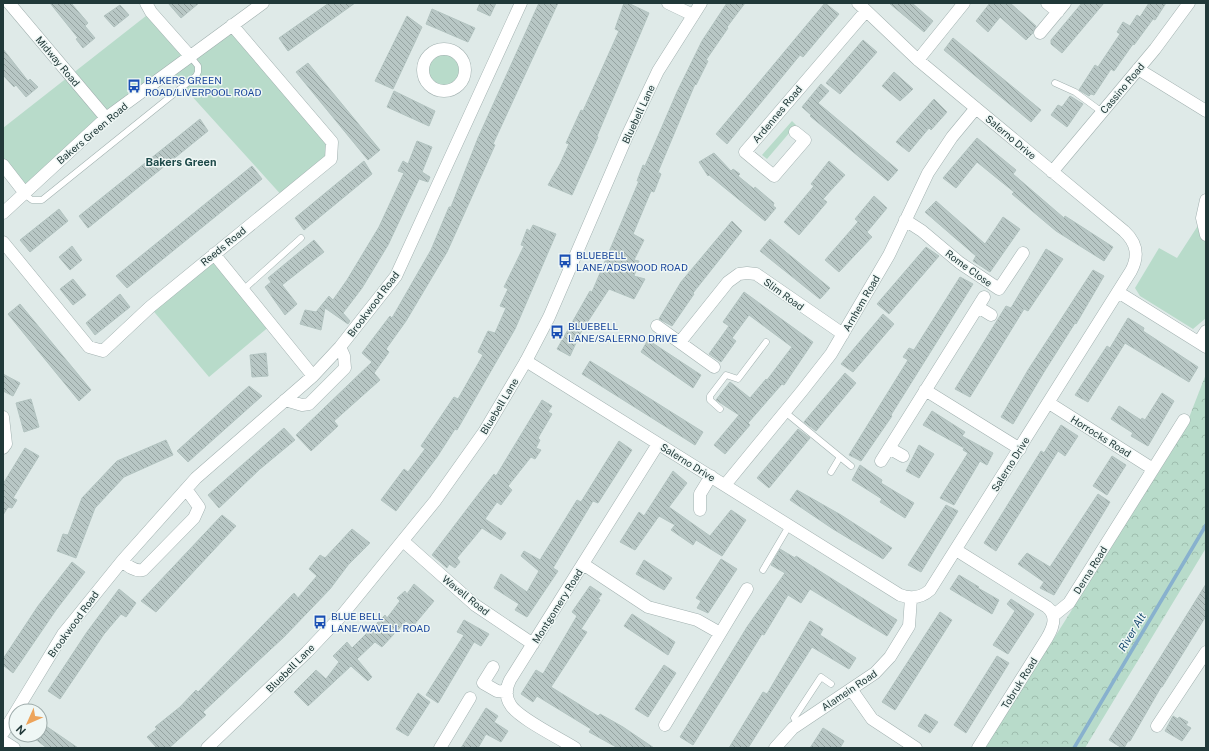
<svg xmlns="http://www.w3.org/2000/svg" width="1209" height="751" viewBox="0 0 1209 751" font-family="'Public Sans',sans-serif">
<defs>
<pattern id="forest-crowns" width="20" height="18" patternUnits="userSpaceOnUse"><rect width="20" height="18" fill="#b8dbca"/><path d="M2 6a3 3 0 1 1 6 0M12 15a3 3 0 1 1 6 0" fill="none" stroke="#9ebdae"/></pattern>
<pattern id="building-back-hatch" width="6" height="6" patternUnits="userSpaceOnUse"><rect width="6" height="6" fill="#b8c7c5"/><path d="M-1 5l2 2M0 0l6 6M5-1l2 2" fill="none" stroke="#95a3a1"/></pattern>
</defs>
<rect width="100%" height="100%" fill="#dfeae8"/>
<!-- green -->
<path fill="#b8dbca" d="M151,12L190,56L232,25L332,142L331,159L284,198L170,72L24,192L3,165V128Z
M428 70a16 16 0 1 1 32 0a16 16 0 1 1-32 0Z
M792,121L796,125L767,159L762,155Z
M1199,224L1206,240V318L1193,329L1140,296L1135,288L1159,248L1177,258Z
M214,254L271,325L209,377L150,307Z"/>
<!-- forest -->
<path fill="url(#forest-crowns)" d="M1206,374V548L1085,748H985L1183,433Z"/>
<g fill="none" stroke-linecap="round" stroke-linejoin="round">
<!-- stream -->
<path stroke="#88b1ce" stroke-width="3.5" d="M1074,748L1206,525"/>
</g>
<!-- building -->
<path fill="url(#building-back-hatch)" stroke="#b2c3c0" d="M50,3H71L88,23L85,26L95,38L83,48L76,39L78,38Z
M168,3H199L181,18Z
M329,3H355L288,51L279,38Z
M480,3H496L490,16L477,10Z
M539,3H558L493,144L495,145L447,252L406,321L386,349L389,352L374,373L380,380L334,421L338,426L311,451L296,435L372,362L362,353L390,316L392,318L431,250L449,207H451L478,138Z
M624,3H628L649,13L597,136L598,137L572,195L548,185L560,164L569,144L566,143L581,110L583,111L619,31L615,29Z
M727,3H745L727,27L728,28L706,60L708,61L696,85L695,84L658,172L661,174L654,192L651,191L633,234L644,240L634,260L639,261L634,276L645,279L634,299L609,289L581,332L570,356L557,349L590,291L592,292L639,181H637L643,165L645,166L677,92L702,41Z
M825,3L839,14L803,57L800,55L727,144L716,134Z
M889,3H912L933,21L924,32Z
M990,3H1010L1036,26L1033,33L1026,40L1000,17L988,32L976,21Z
M1082,3H1104L1062,53L1051,44V40Z
M1149,3H1166L1155,20L1153,19L1134,45L1133,44L1114,71L1111,69L1094,95L1091,94L1089,96L1079,90L1095,65L1098,67L1120,34L1117,32L1123,22L1130,26L1137,15L1140,17Z
M120,5L129,15L114,27L104,16Z
M432,9L475,28L468,42L426,24Z
M407,16L422,27L393,89L375,81Z
M953,38L1041,110L1031,122L944,50Z
M863,40L877,52L840,94L826,83Z
M3,49L28,81L30,79L38,87L26,97L16,85L14,87L3,75Z
M308,63L380,150L368,160L296,72Z
M894,72L913,89L900,101L882,86Z
M821,84L829,91L818,103L898,170L888,181L810,116L811,115L802,107Z
M394,91L435,111L429,126L387,107Z
M1070,96L1083,104L1067,127L1051,115L1058,105L1062,107Z
M934,99L947,112L931,130L929,128L909,152L896,142Z
M200,119L208,131L88,228L79,216Z
M977,138L1016,170L1013,174L1064,218L1065,216L1113,247L1104,261L1056,231L1012,194L1014,192L977,162L956,188L943,178Z
M417,141L432,147L422,172L430,177L428,182L419,179L388,245L362,288L343,313L350,321L348,324L325,308L321,330L300,324L305,310L316,312L329,296L333,300L347,280L379,227L404,173L398,171L403,161L408,164Z
M714,153L731,171L733,169L740,174L738,176L754,189L755,187L774,203L773,206L776,208L765,221L709,175L708,176L699,162Z
M364,161L372,174L304,230L295,218Z
M829,161L845,175L823,199L827,202L799,235L784,222L814,186L811,184Z
M252,166L262,179L127,288L116,276Z
M874,196L887,208L867,232L872,237L839,272L825,260L858,222L855,219Z
M936,201L985,244L1003,217L1020,229L990,272L973,261L976,256L925,212Z
M59,209L68,221L30,252L20,240Z
M732,221L742,231L693,293L694,294L672,326L659,319L681,282Z
M533,225L556,234L515,329L457,430L455,429L437,457L396,511L381,500L404,469L408,472L425,449L421,446L454,397L458,399L483,355L478,352L488,331L495,333L506,308L500,306L508,289L504,287L524,246L521,245L527,229L530,231Z
M770,239L830,288L820,299L760,251Z
M314,240L324,252L282,285L297,304L285,315L265,287L271,282L268,278Z
M72,246L82,260L70,270L59,257Z
M926,247L939,256L889,314L877,304Z
M1046,249L1063,259L1028,311L1024,309L970,397L955,389L1006,306L1011,308Z
M1093,270L1104,276L1076,324L1075,323L1044,372L1013,424L1001,417L1028,370Z
M960,277L973,284L891,415L892,416L861,461L849,455L908,360L903,357L909,348L914,350Z
M73,279L86,295L73,305L60,289Z
M744,292L813,342L784,385L782,384L748,423L750,425L725,454L714,445L739,415L716,400L730,382L750,398L766,379L767,380L792,347L749,315L732,338L736,341L721,362L709,354L729,326L723,322Z
M120,294L130,307L95,335L86,323Z
M20,304L91,390L79,401L8,314Z
M883,314L894,324L853,372L841,364Z
M1128,318L1144,328L1143,331L1198,367L1189,382L1125,343L1088,402L1075,395L1107,346L1110,348Z
M648,340L701,375L693,388L641,352Z
M266,353L268,376L252,377L250,355Z
M590,361L703,432L695,445L582,374Z
M845,373L856,383L816,431L804,422Z
M3,374L20,383L13,396L3,391Z
M249,386L262,396L188,462L177,451Z
M1162,393L1174,401L1148,446L1131,436L1133,433L1111,419L1119,406L1141,420L1142,418L1145,420Z
M31,399L39,427L24,432L16,403Z
M542,400L552,406L548,412L552,414L538,438L540,440L536,448L541,450L535,459L531,457L508,486L512,490L501,505L497,502L485,519L506,533L501,540L482,528L457,558L460,562L455,568L449,564L447,568L432,555L477,496L494,474L496,476Z
M932,411L965,432L962,436L993,453L987,465L980,461L954,505L940,498L968,453L963,450L964,448L923,425Z
M1061,425L1078,436L1065,456L1058,451L996,551L984,543L1041,451L1044,453Z
M284,428L295,440L260,469L219,508L208,495Z
M798,429L810,438L769,488L757,478Z
M166,440L173,455L124,477L95,508L76,558L57,551L63,534L68,535L82,498L117,461Z
M619,441L632,450L598,503L593,501L553,568L558,571L527,617L515,610L519,604L494,588L501,574L527,592L539,571L521,556L524,551L540,560L577,500L581,502Z
M919,445L934,454L919,478L906,471Z
M25,448L39,456L13,498L17,500L12,508L8,507L3,515V484Z
M1112,456L1126,465L1107,495L1093,486Z
M860,465L882,480L881,483L914,503L905,518L880,502L882,499L852,480Z
M673,471L687,483L669,507L710,536L731,510L746,520L722,556L696,540L693,545L671,530L675,525L659,516L635,550L620,542L639,512L644,516Z
M797,490L841,515L892,548L883,559L833,529L790,500Z
M1098,494L1110,502L1054,595L1040,588L1044,582L1018,564L1027,553L1050,567Z
M946,505L958,511L921,572L908,565Z
M222,515L236,526L156,612L141,601Z
M352,529L370,543L348,565L330,589L284,637L203,712L206,715L169,748H157L147,737L157,729L155,727L180,707L196,690L198,692L294,593L298,598L317,576L309,569L320,555L325,558Z
M780,549L795,558L796,556L897,620L887,636L810,589L801,603L788,595L764,635L762,634L693,745L680,737L747,627L785,573L771,565Z
M721,559L737,569L708,613L697,608L701,601L696,598Z
M644,560L672,578L664,590L636,574Z
M72,562L85,572L56,610L13,673L3,665V659L38,606Z
M959,575L979,587L978,588L999,600L992,614L950,589Z
M414,584L434,601L413,626L406,621L382,647L375,642L357,659L372,677L368,681L351,666L308,706L294,692L316,670L326,679L339,662L333,656L347,642L352,648L385,615L387,618L400,601L397,598L405,591L407,594Z
M1206,584V616L1162,687H1161L1130,741H1128L1124,748H1122L1109,740Z
M590,586L602,594L598,599L600,600L581,629L587,632L551,687L598,716L600,714L623,727L654,748H618L589,732L591,729L537,696L533,702L521,694L536,670L543,674L577,616L572,612Z
M119,589L136,603L126,617L121,614L104,634L60,699L48,691L87,632Z
M1011,599L1034,614L1008,654L993,645L1015,611L1007,604Z
M940,612L952,620L895,710L882,702Z
M632,614L675,642L668,655L624,626Z
M464,620L489,634L481,646L474,642L438,703L426,695L464,635L457,632Z
M810,621L823,629L820,635L856,658L849,669L812,647L748,748H729L763,692L767,694Z
M997,656L1009,663L966,733L954,725Z
M664,665L676,673L648,717L635,709Z
M418,693L430,702L408,736L396,729Z
M486,708L498,716L494,722L508,731L501,742L486,734L478,748H461Z
M925,714L938,722L930,733L918,726Z
M1173,716L1178,719L1179,717L1188,722L1186,725L1191,728L1182,741L1165,731Z
M40,722L78,748H47L30,735H40Z
M823,728L844,741L840,748H810Z"/>
<g fill="none" stroke-linecap="round" stroke-linejoin="round">
<!-- service casing -->
<g stroke="#a2b1b0" stroke-width="7">
<path id="service" d="M1055,83L1075,92L1102,112
M23,193L32,200H42L196,76L198,72V66L190,56
M243,290L301,238
M720,409L710,400V396L726,375L738,379L766,342
M785,412L851,466
M831,472L840,457
M763,570L789,526
M798,724L794,718L821,677L831,684"/>
</g>
<!-- minor casing -->
<g stroke="#a2b1b0" stroke-width="13">
<path id="minor" d="M9,3L106,118
M146,3L151,12L190,56
M668,3L693,15
M1047,3L1058,12
M1040,33L1065,3
M423 70a21 21 0 1 1 42 0a21 21 0 1 1-42 0Z
M918,60L964,3
M1138,69L1206,111
M795,132L805,140L774,176L745,152L866,11
M3,165L24,192
M1052,172L1155,49L1189,3
M1206,200L1202,218L1206,235
M3,213L106,118L263,3
M905,220L922,231L960,263L999,289L1023,253
M3,242L89,347L103,351L150,307L331,159L332,142L232,25
M214,254L313,376
M1118,292L1206,347
M978,307L991,315
M657,326L714,367
M680,342L728,282L739,274L747,273L756,274L843,334
M1199,342L1206,331
M526,361L900,595C911,599 921,598 930,590L1131,271C1139,256 1137,243 1124,231L918,60L858,3
M925,390L1020,449
M285,400L302,405L309,404L345,368L344,356L340,347
M1049,403L1153,469
M3,417L6,444L3,448
M889,448L903,456
M881,461L984,297
M725,485L802,391L831,354L889,255L928,173L952,137L976,108
M700,510V494L711,476
M403,541L475,605L533,644
M956,550L1047,607C1058,616 1053,628 1047,638L978,748
M122,561C128,566 135,572 143,570L194,518L199,507L186,489
M583,564L648,607L697,620L720,633
M1053,616L1069,603L1184,420
M493,667L483,683L497,691L507,692
M851,689L872,719L916,748
M665,725L747,589
M1157,726L1206,652
M3,733L63,634L122,561L196,478L313,376L340,347L396,276L521,3
M3,741L14,748
M440,748L470,698
M575,748C561,739 516,717 510,704C505,696 506,688 510,680L658,444
M775,748L793,728L875,673L890,657L909,626L911,598"/>
</g>
<!-- tertiary casing -->
<g stroke="#a2b1b0" stroke-width="13">
<path id="tertiary" d="M207,748L307,652L343,614L435,501L484,432L526,361L549,317L627,136L658,71L701,3"/>
</g>
<!-- service -->
<use href="#service" stroke="#fff" stroke-width="6"/>
<!-- minor -->
<use href="#minor" stroke="#fff" stroke-width="12"/>
<!-- tertiary -->
<use href="#tertiary" stroke="#fff" stroke-width="12"/>
</g>
<!-- icons -->
<defs>
<g id="bus-bare" transform="scale(1.08)"><path d="M-5-6H5V4H4V6H2V4H-2V6H-4V4H-5ZM-3.5-4V0h7V-4ZM-3.5 1.2v1.5H-2V1.2ZM2 1.2v1.5H3.5V1.2Z" fill="#1a4fb4" stroke="#eff7f5" stroke-width="2.5" paint-order="stroke"/></g>
</defs>
<g fill-rule="evenodd">
<use href="#bus-bare" x="134" y="86"/>
<use href="#bus-bare" x="565" y="261"/>
<use href="#bus-bare" x="557" y="332"/>
<use href="#bus-bare" x="320" y="622"/>
</g>
<g text-anchor="middle" stroke-width="3" stroke-linejoin="round" paint-order="stroke">
<!-- street labels -->
<g font-size="10" fill="#213939" stroke="#eff7f5">
<text transform="translate(58 61) rotate(50)" y="4">Midway Road</text>
<text transform="translate(1122 88) rotate(-50)" y="4">Cassino Road</text>
<text transform="translate(638 114) rotate(-65)" y="4">Bluebell Lane</text>
<text transform="translate(777 114) rotate(-50)" y="4">Ardennes Road</text>
<text transform="translate(92 133) rotate(-40)" y="4">Bakers Green Road</text>
<text transform="translate(1011 137) rotate(40)" y="4">Salerno Drive</text>
<text transform="translate(223 246) rotate(-39)" y="4">Reeds Road</text>
<text transform="translate(969 268) rotate(36)" y="4">Rome Close</text>
<text transform="translate(784 294) rotate(36)" y="4">Slim Road</text>
<text transform="translate(861 303) rotate(-60)" y="4">Arnhem Road</text>
<text transform="translate(373 304) rotate(-53)" y="4">Brookwood Road</text>
<text transform="translate(499 406) rotate(-59)" y="4">Bluebell Lane</text>
<text transform="translate(1101 436) rotate(32)" y="4">Horrocks Road</text>
<text transform="translate(688 462) rotate(32)" y="4">Salerno Drive</text>
<text transform="translate(1010 464) rotate(-58)" y="4">Salerno Drive</text>
<text transform="translate(1090 570) rotate(-58)" y="4">Derna Road</text>
<text transform="translate(466 595) rotate(39)" y="4">Wavell Road</text>
<text transform="translate(557 606) rotate(-58)" y="4">Montgomery Road</text>
<text transform="translate(73 624) rotate(-54)" y="4">Brookwood Road</text>
<text transform="translate(290 668) rotate(-45)" y="4">Bluebell Lane</text>
<text transform="translate(1019 683) rotate(-58)" y="4">Tobruk Road</text>
<text transform="translate(849 690) rotate(-34)" y="4">Alamein Road</text>
</g>
<!-- transit labels -->
<g font-size="10" fill="#164399" stroke="#eff7f5" text-anchor="start">
<text x="145" y="84">BAKERS GREEN<tspan x="145" dy="12">ROAD/LIVERPOOL ROAD</tspan></text>
<text x="576" y="259">BLUEBELL<tspan x="576" dy="12">LANE/ADSWOOD ROAD</tspan></text>
<text x="568" y="330">BLUEBELL<tspan x="568" dy="12">LANE/SALERNO DRIVE</tspan></text>
<text x="331" y="620">BLUE BELL<tspan x="331" dy="12">LANE/WAVELL ROAD</tspan></text>
</g>
<!-- neighbourhood labels -->
<g font-size="11" font-weight="bold" fill="#1e4a4a" stroke="#eff7f5">
<text x="181" y="166">Bakers Green</text>
</g>
<!-- water labels -->
<g font-size="11" font-style="italic" fill="#1d4e73" stroke="#eff7f5">
<text transform="translate(1132 632) rotate(-59)" y="4">River Alt</text>
</g>
</g>
<!-- border -->
<rect width="1209" height="751" fill="none" stroke="#213939" stroke-width="8"/>
<!-- north arrow -->
<g transform="translate(28 723) rotate(225)"><circle r="19" fill="#eff7f5" stroke="#9dabaa"/>
<path d="M0-3L7 15L0 10L-7 15Z" fill="#eda45a"/>
<text y="-6" font-size="11" font-weight="bold" text-anchor="middle" fill="#213939">N</text>
</g>
</svg>
